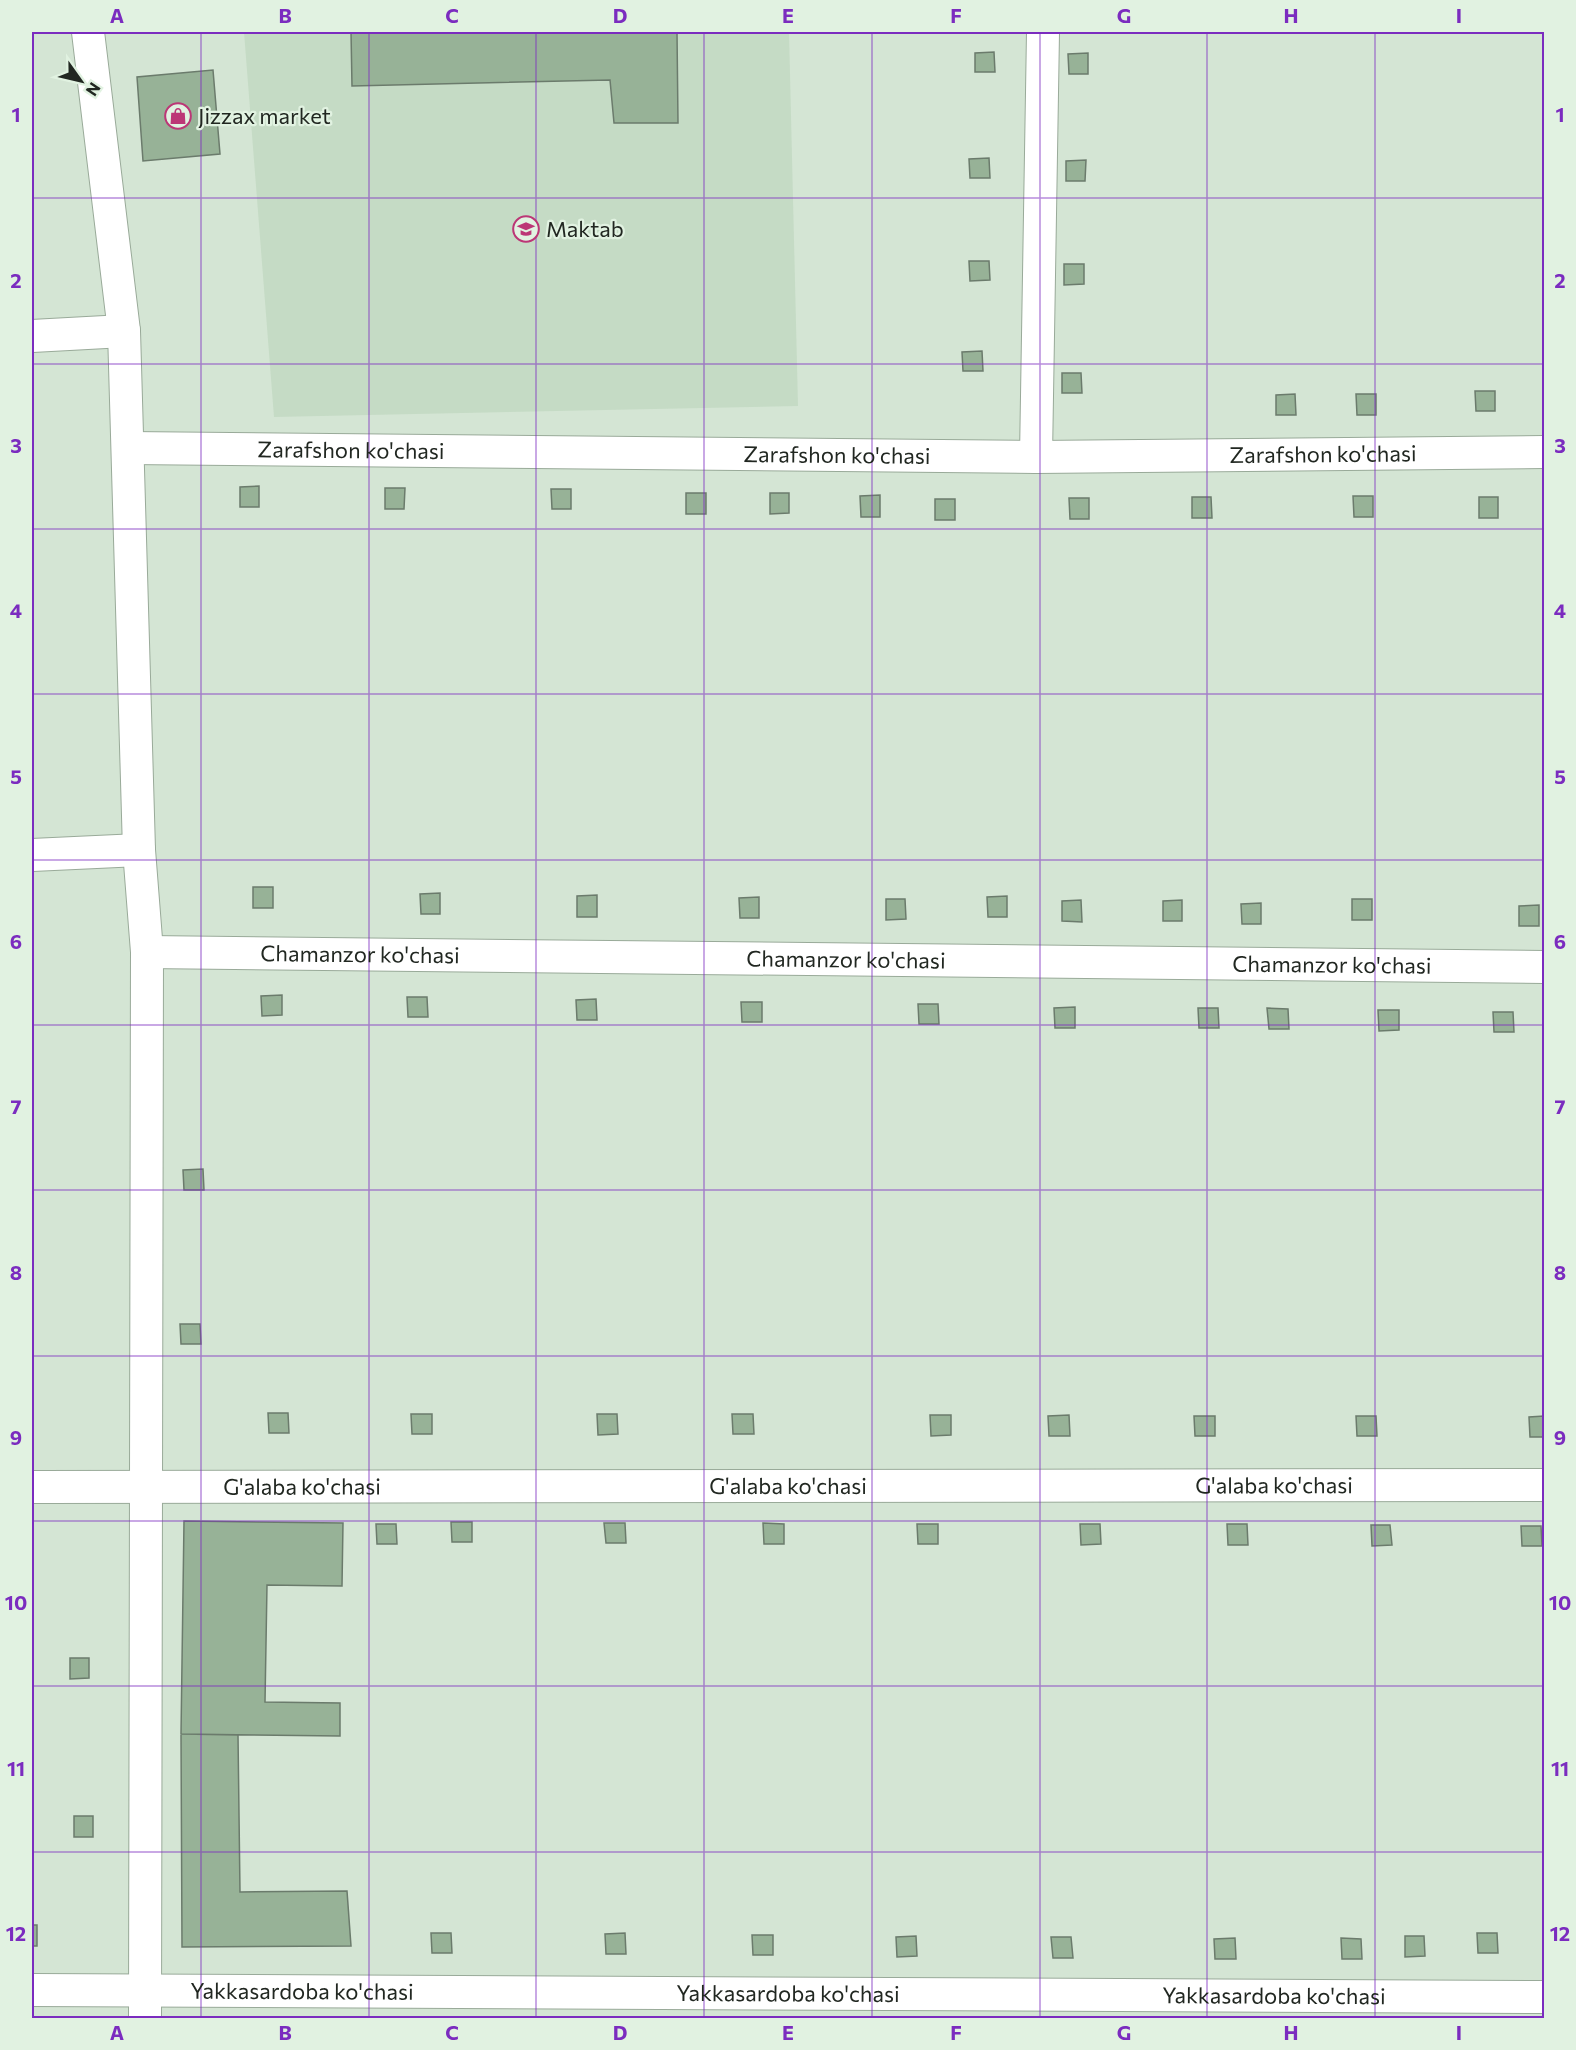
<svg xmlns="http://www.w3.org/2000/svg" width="1576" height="2050" viewBox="0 0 1576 2050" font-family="Commissioner,sans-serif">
<rect width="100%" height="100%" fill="#d4e5d4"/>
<!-- built -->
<path fill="#c5dbc5" d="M244,32H789L798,406L274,417Z"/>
<!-- building -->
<path fill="#97b297" stroke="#6b7b6c" stroke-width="1.5" d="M351,32H677L678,123H614L610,80L352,86Z
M994,52L995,72H975V53Z
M1088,53V74H1069L1068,54Z
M213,70L220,154L143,161L137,77Z
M989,158L990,178H970L969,159Z
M1086,160L1085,181H1066V161Z
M969,261H989L990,280L970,281Z
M1064,264H1084V284L1064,285Z
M982,351L983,371H963L962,352Z
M1062,373H1081L1082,393H1062Z
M1475,391H1495V411H1476Z
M1295,394L1296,415H1276V395Z
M1356,394H1376V415H1357Z
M259,486V507H240V487Z
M385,488H405L404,509H385Z
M551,489H571V509H552Z
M686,493H706V514H686Z
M770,493H789V513L770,514Z
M880,495V517H861L860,496Z
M1353,496H1373V517H1354Z
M1192,497H1211L1212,518H1192Z
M1479,497H1498V518H1479Z
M1069,498H1089V519H1070Z
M935,499H955V520H935Z
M253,887H273V908H253Z
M440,893V914H421L420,894Z
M597,895V917H577V896Z
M1007,896V917H988L987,897Z
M759,897V918H740L739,898Z
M886,899H905L906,919L886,920Z
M1352,899H1372V920H1352Z
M1081,900L1082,922L1062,921V901Z
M1182,900V921H1163V901Z
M1261,903V924H1242L1241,904Z
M1539,905V926H1519V906Z
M282,995V1015L262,1016L261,996Z
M407,997H427L428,1017H408Z
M596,999L597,1020H577L576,1000Z
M741,1002H762V1022H742Z
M918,1004H938L939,1024H919Z
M1075,1007V1028H1055L1054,1008Z
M1198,1008H1218L1219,1028H1199Z
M1267,1008L1288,1009L1289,1029H1269Z
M1378,1010H1399V1030L1379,1031Z
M1493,1012H1513L1514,1032H1494Z
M203,1169L204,1190H184L183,1170Z
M180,1324H200L201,1344H181Z
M268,1413H288L289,1433H269Z
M411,1414H432V1434H412Z
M597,1414H617L618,1434L598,1435Z
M732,1414H753L754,1434H733Z
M930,1415H951V1435L931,1436Z
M1069,1415L1070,1436H1049L1048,1416Z
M1194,1416H1215V1436H1195Z
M1356,1416H1376L1377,1436H1357Z
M1544,1416V1437H1530L1529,1417Z
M184,1521L343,1523L342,1586L267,1585L265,1702L340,1703V1736L181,1734Z
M451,1522H472V1542H452Z
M604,1523H625L626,1543H606Z
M763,1523L784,1524V1544H764Z
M376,1524H396L397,1544H377Z
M917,1524H938V1544H918Z
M1080,1524H1100L1101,1544L1081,1545Z
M1227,1524H1247L1248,1545H1228Z
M1371,1525H1390L1392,1545L1372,1546Z
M1521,1526H1541L1542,1546H1522Z
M70,1658H89V1678L70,1679Z
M181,1734L238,1735L240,1892L347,1891L351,1946L182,1947Z
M74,1816H93V1837H74Z
M32,1925H37V1946H32Z
M431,1933H451L452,1953H432Z
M625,1933L626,1954H606L605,1934Z
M1477,1933H1497L1498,1953H1478Z
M752,1935H773V1955H753Z
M916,1936L917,1956L897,1957L896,1937Z
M1405,1936H1424L1425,1956L1405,1957Z
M1051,1937H1071L1073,1958H1053Z
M1235,1938L1236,1959H1215L1214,1939Z
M1341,1938L1361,1939L1362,1959H1342Z"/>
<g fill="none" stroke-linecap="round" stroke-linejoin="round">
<!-- street casing -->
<g stroke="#9a9" stroke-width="34">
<g id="street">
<path d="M88,32L124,331L139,850L147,952L145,2018"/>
<path d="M32,336L124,331"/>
<path id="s1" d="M129,448L1036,457L1544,452"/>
<path d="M1036,457L1043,32"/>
<path d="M32,855L139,850"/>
<path id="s2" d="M147,952L1544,967"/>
<path id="s3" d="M32,1487L1544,1485"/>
<path id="s4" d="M32,1990L1544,1997"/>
</g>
</g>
<!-- street -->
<use href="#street" stroke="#fff" stroke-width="32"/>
</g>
<!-- grid -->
<path fill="none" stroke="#7b2cbf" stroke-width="1.5" stroke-opacity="0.55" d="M201,32V2018M369,32V2018M536,32V2018M704,32V2018M872,32V2018M1040,32V2018M1207,32V2018M1375,32V2018M32,198H1544M32,364H1544M32,529H1544M32,694H1544M32,860H1544M32,1025H1544M32,1190H1544M32,1356H1544M32,1521H1544M32,1686H1544M32,1852H1544"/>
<!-- icons -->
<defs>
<g id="shop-ring" transform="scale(1.35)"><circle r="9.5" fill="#e1f2e1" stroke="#bc3676" stroke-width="1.5"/><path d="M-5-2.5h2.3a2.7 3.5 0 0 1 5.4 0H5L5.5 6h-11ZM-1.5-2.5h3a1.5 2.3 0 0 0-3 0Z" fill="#bc3676"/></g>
<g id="school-ring" transform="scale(1.35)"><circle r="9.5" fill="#e1f2e1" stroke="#bc3676" stroke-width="1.5"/><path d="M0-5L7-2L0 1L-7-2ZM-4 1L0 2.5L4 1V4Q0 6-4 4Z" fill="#bc3676"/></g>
</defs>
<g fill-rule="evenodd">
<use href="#shop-ring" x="178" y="116"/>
<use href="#school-ring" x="526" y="229"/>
</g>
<g text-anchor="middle" stroke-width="4.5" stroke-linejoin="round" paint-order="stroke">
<!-- poi labels -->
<g font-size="22" fill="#212721" stroke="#e1f2e1" text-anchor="start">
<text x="198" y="124">Jizzax market</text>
<text x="546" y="237">Maktab</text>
</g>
<!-- street labels -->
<g font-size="22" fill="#212721" stroke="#e1f2e1">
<text dy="8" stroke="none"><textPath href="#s1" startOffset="222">Zarafshon ko'chasi</textPath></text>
<text dy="8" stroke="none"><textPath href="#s1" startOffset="1194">Zarafshon ko'chasi</textPath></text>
<text dy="8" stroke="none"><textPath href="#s1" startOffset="708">Zarafshon ko'chasi</textPath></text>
<text dy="8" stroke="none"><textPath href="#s2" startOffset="213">Chamanzor ko'chasi</textPath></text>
<text dy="8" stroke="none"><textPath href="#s2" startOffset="699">Chamanzor ko'chasi</textPath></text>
<text dy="8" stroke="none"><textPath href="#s2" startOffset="1185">Chamanzor ko'chasi</textPath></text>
<text dy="8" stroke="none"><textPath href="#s3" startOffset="1242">G'alaba ko'chasi</textPath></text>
<text dy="8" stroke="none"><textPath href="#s3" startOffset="756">G'alaba ko'chasi</textPath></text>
<text dy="8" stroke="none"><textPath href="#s3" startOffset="270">G'alaba ko'chasi</textPath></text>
<text dy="8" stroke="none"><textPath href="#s4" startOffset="270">Yakkasardoba ko'chasi</textPath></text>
<text dy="8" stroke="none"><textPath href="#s4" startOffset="756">Yakkasardoba ko'chasi</textPath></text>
<text dy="8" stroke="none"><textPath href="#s4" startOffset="1242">Yakkasardoba ko'chasi</textPath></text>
</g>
</g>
<!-- border -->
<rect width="1576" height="2050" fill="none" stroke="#e1f2e1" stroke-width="66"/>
<!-- north arrow -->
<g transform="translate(81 81) rotate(124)" stroke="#e1f2e1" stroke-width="4.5" paint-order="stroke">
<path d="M0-4.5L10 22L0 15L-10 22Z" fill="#212721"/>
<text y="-9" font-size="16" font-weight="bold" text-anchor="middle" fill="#212721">N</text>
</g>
<rect x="33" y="33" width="1510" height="1984" fill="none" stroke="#7b2cbf" stroke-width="2"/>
<g font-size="20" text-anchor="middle" font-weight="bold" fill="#7b2cbf">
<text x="117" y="23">A</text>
<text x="285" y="23">B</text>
<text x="452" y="23">C</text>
<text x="620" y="23">D</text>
<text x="788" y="23">E</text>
<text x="956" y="23">F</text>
<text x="1124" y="23">G</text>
<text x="1291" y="23">H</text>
<text x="1459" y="23">I</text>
<text x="16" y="122">1</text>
<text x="1560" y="122">1</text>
<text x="16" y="288">2</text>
<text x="1560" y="288">2</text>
<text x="16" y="453">3</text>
<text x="1560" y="453">3</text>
<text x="16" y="618">4</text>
<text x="1560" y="618">4</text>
<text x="16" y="784">5</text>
<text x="1560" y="784">5</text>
<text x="16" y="949">6</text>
<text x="1560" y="949">6</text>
<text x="16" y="1114">7</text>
<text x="1560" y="1114">7</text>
<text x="16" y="1280">8</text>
<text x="1560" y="1280">8</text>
<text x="16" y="1445">9</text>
<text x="1560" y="1445">9</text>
<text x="16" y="1610">10</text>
<text x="1560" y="1610">10</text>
<text x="16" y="1776">11</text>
<text x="1560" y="1776">11</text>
<text x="16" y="1941">12</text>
<text x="1560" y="1941">12</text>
<text x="117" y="2040">A</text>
<text x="285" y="2040">B</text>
<text x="452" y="2040">C</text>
<text x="620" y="2040">D</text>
<text x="788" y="2040">E</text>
<text x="956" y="2040">F</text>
<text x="1124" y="2040">G</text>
<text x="1291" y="2040">H</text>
<text x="1459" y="2040">I</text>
</g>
</svg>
